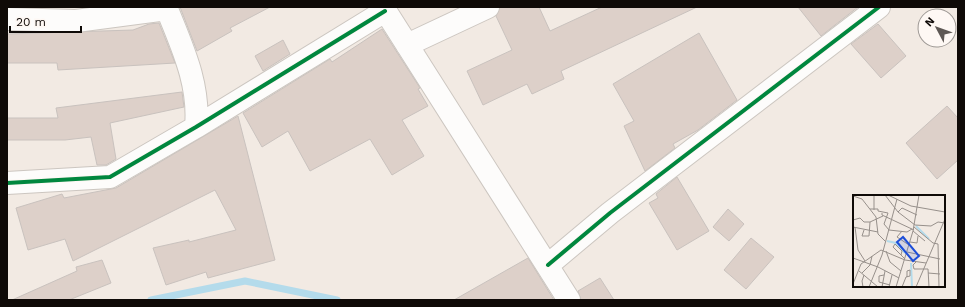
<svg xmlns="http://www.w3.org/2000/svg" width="965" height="307" viewBox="0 0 965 307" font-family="'Work Sans',sans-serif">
<rect width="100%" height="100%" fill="#f2eae3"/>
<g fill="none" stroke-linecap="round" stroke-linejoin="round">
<!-- stream -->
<path stroke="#b4dbeb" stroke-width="7" d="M151,300L245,281L337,300"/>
</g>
<!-- building -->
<path fill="#ddd0c9" stroke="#c9c2be" d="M180,7H270L230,28L232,31L197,51Z
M500,7H539L550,31L602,7H697L561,71L564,79L532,94L527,84L483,105L467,71L512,50L496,16Z
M798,7H858L821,36Z
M159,23L175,63L58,70L57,63H7V34L133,30L149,24Z
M878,24L906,56L881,78L851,44Z
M382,29L420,88L418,89L428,106L402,120L424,156L392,175L370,139L310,171L288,131L262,147L243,113L330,59L332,62Z
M699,33L737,100L698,130L673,144L675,148L645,171L624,126L634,121L613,84Z
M283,40L290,54L263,71L255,56Z
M182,92L184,107L110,123L116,159L106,165H97L91,137L65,140H7V118H58L56,108Z
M947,106L958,118V160L937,179L906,143Z
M238,116L275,260L208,278L206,272L166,285L153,248L189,240V242L236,230L215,190L73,261L65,239L28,250L16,208L62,194L64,198L116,188Z
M677,177L709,231L677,250L649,203L658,198L656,194Z
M728,209L744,224L729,241L713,227Z
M751,238L774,257L746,289L724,270Z
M528,258L554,300H454Z
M102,260L111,283L69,300H12L77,271L76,267Z
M600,278L614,300H581L578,291Z"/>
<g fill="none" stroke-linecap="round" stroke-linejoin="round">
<!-- street casing -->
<g stroke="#ccc6c0" stroke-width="24">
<path id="street" d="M383,7L569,300
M7,19L76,21L167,9C182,47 200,84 196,127
M407,45L488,7
M7,183L110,177L196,127L385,11
M548,265L610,213L879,7"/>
</g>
<!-- street -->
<use href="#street" stroke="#fdfcfb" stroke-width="22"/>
<!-- cycleway casing -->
<g stroke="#fef8f4" stroke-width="6">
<path id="cycleway" d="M7,183L110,177L196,127L385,11
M548,265L610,213L879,7"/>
</g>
<!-- cycleway -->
<use href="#cycleway" stroke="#00873e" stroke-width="4"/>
</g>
<!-- overview -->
<g transform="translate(853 195)">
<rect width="92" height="92" fill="#f2eae3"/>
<path fill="none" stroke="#b4dbeb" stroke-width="2" d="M63,31L76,44M34,46L43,48L52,58M58,68L59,92"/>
<path fill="none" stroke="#97908b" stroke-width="1" d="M32,0L45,17L49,13L64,20M35,0L58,11L92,17M0,1L9,4L23,22L25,39L33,47M17,14H25V16L35,18L31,29L36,35M21,15V0M45,17L62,30L78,31L85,27L92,28M29,18V20L61,35M0,25L7,23L11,27H17L30,21M0,32L25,37M2,32L5,55L12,66M61,32L80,48L85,49L86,92M11,35L9,41H16L17,27M36,35L54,37L59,34M49,36L44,42L56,50M60,36L72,46M57,47L64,48L65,41M42,49L40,52L52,64M42,49L49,56L48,60M33,56L37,67L48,76M54,57L87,64M0,63L25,72L46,83M63,67L60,70L61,74H75L76,92M6,76L25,92M9,78L17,70L19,61M75,78L87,79M31,80L26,81V87L37,90M54,82V76L57,75V81M0,89L8,69L28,55L52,65L73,68M10,92L9,86L11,80M16,92L29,60L44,4M29,92L32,76M36,92L39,80M43,92L60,36L66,0M49,92L53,82L57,81M63,92L92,24"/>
<path fill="#1d4ed8" fill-opacity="0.15" stroke="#1d4ed8" stroke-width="2" d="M50,42L66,61L60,66L44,47Z"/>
<rect width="92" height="92" fill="none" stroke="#0f0a07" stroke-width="2"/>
</g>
<!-- border -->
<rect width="965" height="307" fill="none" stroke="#0f0a07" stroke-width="16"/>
<!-- north arrow -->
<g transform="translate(937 28) rotate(311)"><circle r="19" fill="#fef8f4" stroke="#9e9995"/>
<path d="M0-3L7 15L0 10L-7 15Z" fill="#5e5854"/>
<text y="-6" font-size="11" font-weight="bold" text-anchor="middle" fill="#0f0a07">N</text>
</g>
<!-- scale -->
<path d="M10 26v6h71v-6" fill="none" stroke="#0f0a07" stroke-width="2"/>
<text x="16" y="26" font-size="12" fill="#0f0a07" stroke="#fef8f4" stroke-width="3" paint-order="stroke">20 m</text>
</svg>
